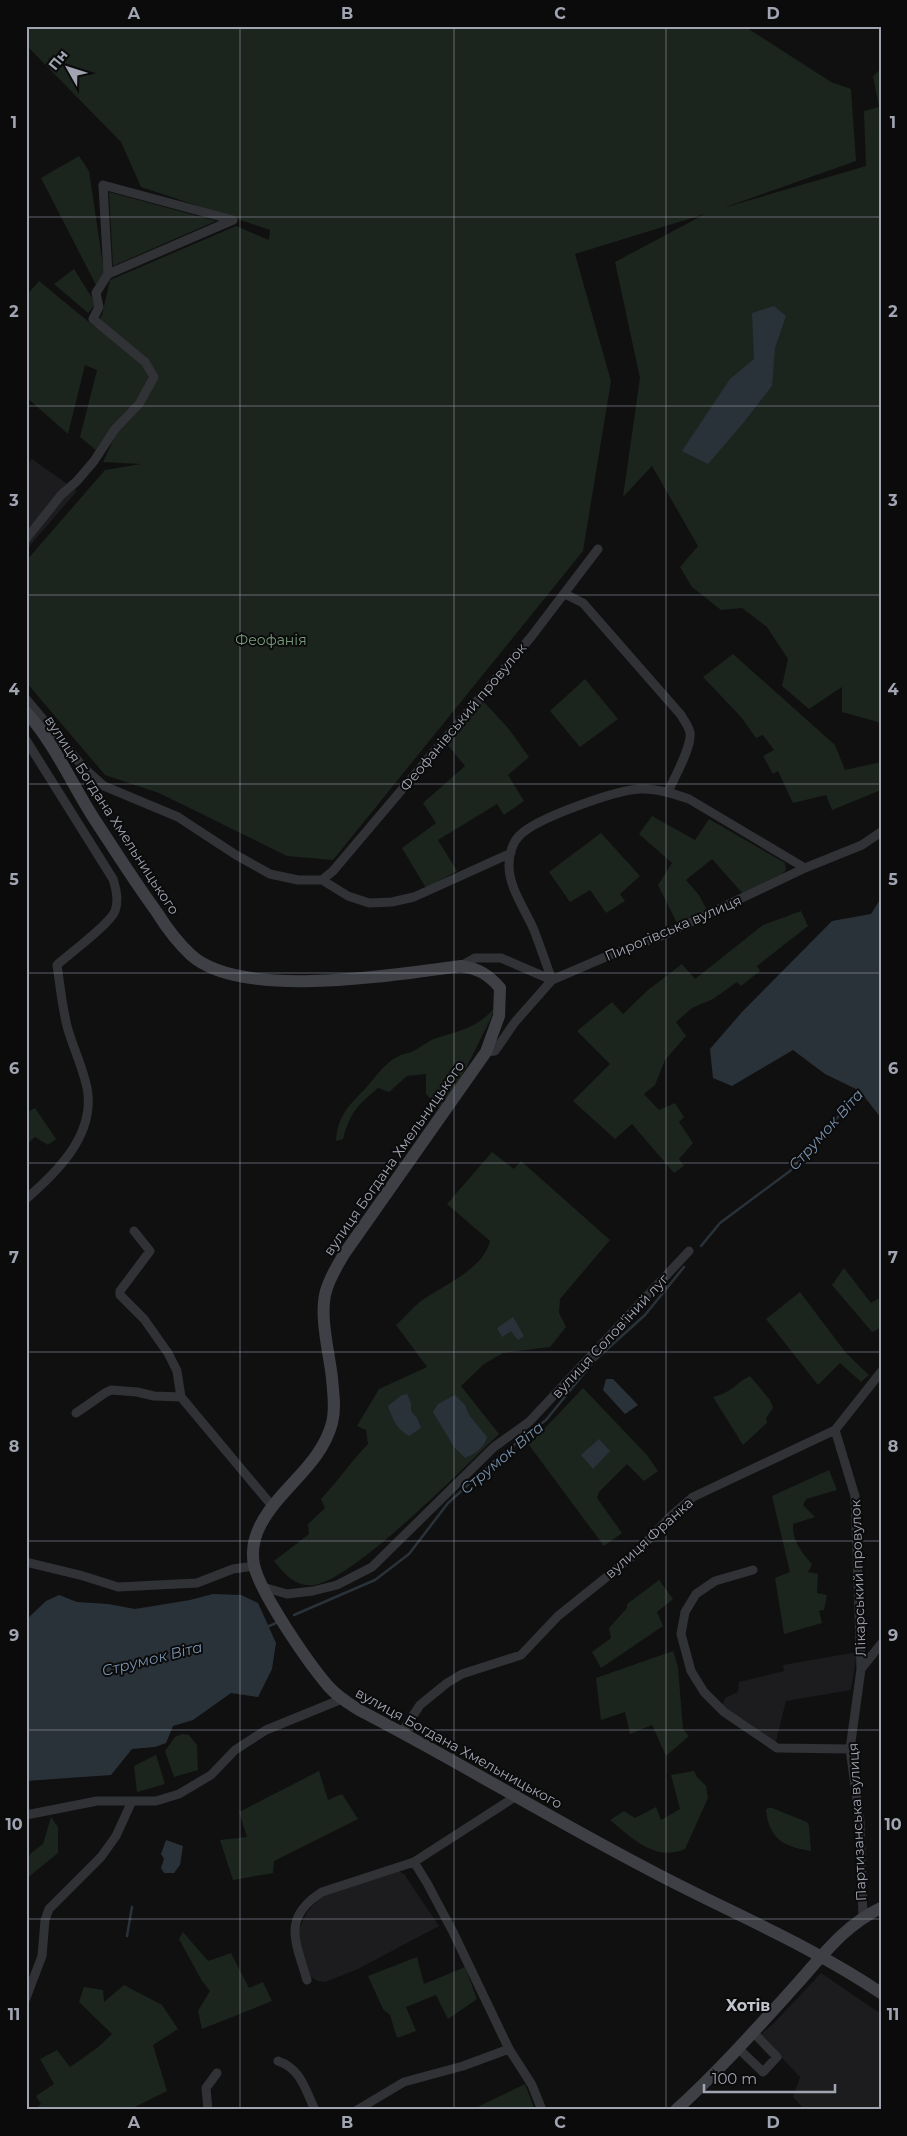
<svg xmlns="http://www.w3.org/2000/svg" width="907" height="2136" viewBox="0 0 907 2136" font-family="Montserrat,sans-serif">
<rect width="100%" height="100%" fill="#101011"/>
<!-- built -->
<path fill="#1c1c1e" d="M32,459L77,491L26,550V465Z
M857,1652L851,1690L786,1701L775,1745L722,1707L725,1698L738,1692L739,1682L784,1671L783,1665Z
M397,1870L404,1874L439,1926L358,1969L325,1982L318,1981L311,1977L299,1941V1929L307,1912L322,1896Z
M821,1973L881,2014V2110H805L793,2097L800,2077L760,2035L773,2024Z"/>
<!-- green -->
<path fill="#1c241e" d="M26,26H744L831,82L851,89L856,161L723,208L866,166L864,111L879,107L873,76L881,69V723L842,712V687L809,709L782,686L788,659L767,627L742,608L721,610L692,587L680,567L698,546L652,466L623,497L640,378L615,262L705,214L575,254L611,381L583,551L333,860L287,856L159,793L105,775L26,682V561L105,470L141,464L103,462L121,424L97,451L80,437L97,370L85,365L68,434L26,397V296L39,281L95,327L102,315L110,280L236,226L269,240L270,230L141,187L121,142L26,45Z
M79,156L89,171L104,272L96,285L41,178Z
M109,192L216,221L113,266Z
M74,269L96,304L88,313L54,284Z
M733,654L835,745L845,770L881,762V790L832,810L826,795L793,803L778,771L773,774L763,756L774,750L763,735L756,738L741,717L703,677Z
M585,679L618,719L580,747L550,711Z
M482,700L508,728L529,757L508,775L524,801L504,815L497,804L438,840L457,871L426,888L402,848L436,823L423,803L465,766L446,743Z
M652,816L695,840L709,819L785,863L786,870L778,878L743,894L712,859L686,880L699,895L707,910L677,923L658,885L672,863L639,834Z
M601,833L640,876L620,894L625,901L606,913L590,890L570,902L549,872Z
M801,911L808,926L757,966L760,971L741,986L737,982L713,999L692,1008L676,1022L686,1036L665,1060L655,1085L644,1094L659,1110L675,1103L684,1117L679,1122L693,1143L679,1159L684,1166L674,1173L632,1124L615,1139L573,1101L610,1064L577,1031L612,1002L623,1014L648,990L682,964L695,979L763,925Z
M494,1008L491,1018L460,1080L439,1108L426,1094V1074L407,1076L389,1092L378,1088C356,1107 351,1111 343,1139L336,1141C337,1119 347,1107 362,1092C373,1081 383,1064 397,1057C401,1054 406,1054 411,1052C419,1049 426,1042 434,1039C458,1031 478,1028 494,1008Z
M35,1108L56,1139L48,1145L35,1137L26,1145V1113Z
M492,1152L514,1169L521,1161L610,1240L560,1299L559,1313L566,1327L550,1347L503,1353L484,1364L461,1386L499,1434C465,1466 355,1579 314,1585C294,1587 285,1574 274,1561L309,1534L308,1524L325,1508L321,1499C338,1481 351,1461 368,1444L366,1430L357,1426L379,1389L427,1367L396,1325C404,1318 412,1308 421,1301C443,1285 483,1270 490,1241L447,1204Z
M844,1268L871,1303L881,1297V1328L872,1332L832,1285Z
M800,1292L846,1353L869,1375L861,1382L840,1363L818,1385L766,1319Z
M750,1376L770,1400L773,1408L766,1418L767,1423L743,1445L713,1397C733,1392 734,1384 750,1376Z
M583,1388L647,1455L658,1471L644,1481L627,1464L599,1492L597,1498L622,1533L604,1546L529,1445Z
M829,1470L837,1490L806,1499L803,1505L815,1517L793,1524C792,1540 801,1552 812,1564L808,1572L818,1574L817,1593L827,1595L824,1610L819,1611L822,1623L784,1634L775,1578L790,1572L772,1496Z
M659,1580L673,1599L657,1612L663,1626L601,1668L592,1652L611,1638L609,1628L627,1608V1604Z
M673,1651L678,1667L683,1729L689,1736L666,1756L652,1725L630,1734L625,1712L601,1720L596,1678Z
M182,1734L189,1735L197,1745L198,1770L174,1777L165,1751L175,1737Z
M156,1755L165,1784L137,1792L134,1766Z
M319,1771L328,1800L342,1794L358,1819L274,1861L273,1873L233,1880L220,1840L247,1837L239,1812Z
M694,1771L697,1777L706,1786L708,1798L685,1849C655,1862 632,1838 610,1820L624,1811L635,1818L656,1807L661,1820L680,1809L671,1775Z
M768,1808H772L807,1822L809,1826L811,1851C784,1847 769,1839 766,1810Z
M51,1817L58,1827V1853L26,1879V1860L32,1852L43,1844Z
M183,1932L208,1961L231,1953L249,1988L263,1982L272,2001L202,2029L198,2011L210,1991L202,1981L179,1939Z
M417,1957L424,1984L465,1967L477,1999L448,2019L436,1995L406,2007L416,2031L397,2038L390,2015L383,2009L368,1976Z
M124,1985L162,2005L178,2029L153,2045L167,2091L129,2110H34L41,2104L36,2096L54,2084L40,2059L57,2050L70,2067L97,2048L112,2034L79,2002L84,1987L103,1990L104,2002Z
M525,2084L535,2110H471Z"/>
<!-- water -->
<path fill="#2a3239" d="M774,306L786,316L775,348L772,386L744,422L708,464L682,451L730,379L754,359L752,313Z
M881,898V1118L860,1091L825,1074L793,1050L732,1086L713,1078L710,1049L742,1012L832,921L871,914Z
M513,1317L524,1336L518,1340L511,1331L502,1337L497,1328Z
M606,1379H613L638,1405L625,1414L603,1390Z
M407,1394L411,1403V1411L417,1418L421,1428L409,1436C396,1428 393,1420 388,1406L402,1395Z
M455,1395L465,1405L469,1415L487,1437C485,1447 475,1454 465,1458L454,1447L433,1412L438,1404Z
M599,1439L610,1451L593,1469L581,1455Z
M213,1594L241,1595L258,1603L276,1643L272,1669L258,1697L231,1693L193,1720L173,1726L166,1743L155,1747L132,1749L111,1775L26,1781V1620L46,1601L59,1595L77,1602L108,1604L135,1609L190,1600Z
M166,1840L183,1846L180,1865L174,1873H164L161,1868L164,1859L161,1854Z"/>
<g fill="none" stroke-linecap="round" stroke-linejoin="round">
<!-- stream -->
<path stroke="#2a3239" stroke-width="2.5" d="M701,1246L720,1223L790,1171L861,1091
M294,1615L375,1580L409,1554L448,1503L501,1455L546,1420L594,1361L645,1315L684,1267
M267,1627L276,1623
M127,1936L132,1907"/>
<!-- street -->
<path stroke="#313236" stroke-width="9" d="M26,539L61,495L77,481L94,461L115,429L139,404L154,377L145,362L93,319L99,307L96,293L108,274L233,220L103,185L108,274
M565,594L583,603L681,715C684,721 689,726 690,733C692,747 674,778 668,792
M26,699L84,768L104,786L178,817L236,855L270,874L298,880H322L348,896L369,903L392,902L414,897L511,853
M26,740L113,879C116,889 119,900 115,911C110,924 69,954 57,965C60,985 62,1006 67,1026C72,1046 87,1076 88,1095C92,1138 56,1173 26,1199
M322,880L333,871L531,637L598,549
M461,966L475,958H501L552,980L610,955L666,934L805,868L862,845L881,832
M486,1052L495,1051L515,1022L552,980C546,963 540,946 534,930C526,911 509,888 509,866C509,855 512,843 520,835C537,818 616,790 640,789C656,788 674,794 689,799L805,868
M134,1231L150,1251L120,1291V1295L144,1319L168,1353L177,1371L181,1397L273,1507
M76,1413L105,1393L111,1390L137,1392L154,1396L181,1397
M835,1430L855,1496L861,1669
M26,1562L80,1575L118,1587L197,1583L233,1569L255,1566
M753,1570L715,1581L696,1594L685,1612L681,1634L691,1671L704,1692L724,1712L777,1748L850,1749
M263,1587L287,1594L313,1591L337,1585L372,1567L494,1447L529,1422L689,1251
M402,1732L420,1705L447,1683L462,1674L521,1655L558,1616L634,1555L670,1517L693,1497L835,1430L881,1372
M26,1815L97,1801H156L179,1794L211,1775L235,1750L266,1730L342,1699
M414,1862L427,1883L453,1932L509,2049L532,2085L542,2110
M863,1917L860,1822L850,1749L861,1669L881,1644
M307,1980C296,1942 281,1918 322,1892L414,1862L518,1795
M26,1998L42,1956L45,1920L49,1909L101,1857L116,1836L132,1801
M738,2048L763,2072L777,2057L752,2031
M278,2061C301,2069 305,2089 315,2110
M208,2110L206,2088L217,2073
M357,2110L404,2082L463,2066L509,2049"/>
<!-- secondary -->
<path stroke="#3f4046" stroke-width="12" d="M26,712C54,743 71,782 93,817C114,849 134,881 156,911C166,927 178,943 191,955C242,1001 397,974 461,966C479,969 488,974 500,988L499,1016L486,1052L344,1254C337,1266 330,1277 326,1291C319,1315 329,1352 332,1378C333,1393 336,1407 332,1423C321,1465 280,1488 261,1524C254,1537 251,1550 254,1565C260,1593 309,1664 329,1687C338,1697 348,1703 359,1710C456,1760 548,1817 644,1867C722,1909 807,1943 881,1993
M676,2110C719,2071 758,2027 797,1984C822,1956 846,1924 881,1908"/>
</g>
<!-- grid -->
<path fill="none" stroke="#a1a5b2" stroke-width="1" stroke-opacity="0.55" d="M240,26V2110M454,26V2110M666,26V2110M26,217H881M26,406H881M26,595H881M26,784H881M26,973H881M26,1163H881M26,1352H881M26,1541H881M26,1730H881M26,1919H881"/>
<g text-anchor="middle" stroke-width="4" stroke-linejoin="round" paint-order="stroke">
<!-- park labels -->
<g font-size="14" fill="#789d7c" stroke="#0b0b0c">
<text x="271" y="645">Феофанія</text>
</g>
<!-- street labels -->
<g font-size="14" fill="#a1a5b2" stroke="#0b0b0c">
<text transform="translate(463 717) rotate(-50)" y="5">Феофанівський провулок</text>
<text transform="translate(112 815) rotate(57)" y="5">вулиця Богдана Хмельницького</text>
<text transform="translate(673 928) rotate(-23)" y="5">Пирогівська вулиця</text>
<text transform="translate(394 1158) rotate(-55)" y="5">вулиця Богдана Хмельницького</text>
<text transform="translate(610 1336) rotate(-47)" y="5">вулиця Солов'їний луг</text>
<text transform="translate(649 1538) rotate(-42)" y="5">вулиця Франка</text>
<text transform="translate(858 1578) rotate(-92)" y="5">Лікарський провулок</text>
<text transform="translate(459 1748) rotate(29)" y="5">вулиця Богдана Хмельницького</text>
<text transform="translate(857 1822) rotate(-93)" y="5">Партизанська вулиця</text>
</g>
<!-- water labels -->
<g font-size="15" font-style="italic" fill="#7892ae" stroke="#0b0b0c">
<text transform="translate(826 1130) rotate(-48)" y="5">Струмок Віта</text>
<text transform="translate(502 1458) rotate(-40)" y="5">Струмок Віта</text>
<text transform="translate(152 1659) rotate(-14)" y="5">Струмок Віта</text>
</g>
<!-- quarter labels -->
<g font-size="16" font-weight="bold" fill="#c2c5ce" stroke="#0b0b0c">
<text x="748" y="2011">Хотів</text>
</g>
</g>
<!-- border -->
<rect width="907" height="2136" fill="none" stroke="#0b0b0c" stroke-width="55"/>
<!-- north arrow -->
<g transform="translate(68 68) rotate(309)" stroke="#0b0b0c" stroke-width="4" paint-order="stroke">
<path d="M0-4L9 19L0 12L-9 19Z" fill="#a1a5b2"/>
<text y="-8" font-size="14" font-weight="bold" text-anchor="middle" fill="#a1a5b2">Пн</text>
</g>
<!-- scale -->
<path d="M704 2084v8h131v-8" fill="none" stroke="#a1a5b2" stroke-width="2.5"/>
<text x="712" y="2084" font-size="15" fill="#a1a5b2" stroke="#0b0b0c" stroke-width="4" paint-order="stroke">100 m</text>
<rect x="28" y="28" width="852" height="2080" fill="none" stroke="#a1a5b2" stroke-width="2"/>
<g font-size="16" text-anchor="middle" font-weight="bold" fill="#a1a5b2">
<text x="134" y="19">A</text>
<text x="347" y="19">B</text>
<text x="560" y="19">C</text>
<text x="773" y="19">D</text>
<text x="14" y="128">1</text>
<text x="893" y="128">1</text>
<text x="14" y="317">2</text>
<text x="893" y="317">2</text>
<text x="14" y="506">3</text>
<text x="893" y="506">3</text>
<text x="14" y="695">4</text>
<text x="893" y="695">4</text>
<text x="14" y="885">5</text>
<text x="893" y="885">5</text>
<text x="14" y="1074">6</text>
<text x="893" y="1074">6</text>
<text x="14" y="1263">7</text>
<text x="893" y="1263">7</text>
<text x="14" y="1452">8</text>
<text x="893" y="1452">8</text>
<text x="14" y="1641">9</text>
<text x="893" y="1641">9</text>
<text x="14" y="1830">10</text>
<text x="893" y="1830">10</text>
<text x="14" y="2020">11</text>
<text x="893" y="2020">11</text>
<text x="134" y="2128">A</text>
<text x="347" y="2128">B</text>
<text x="560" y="2128">C</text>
<text x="773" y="2128">D</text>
</g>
</svg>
